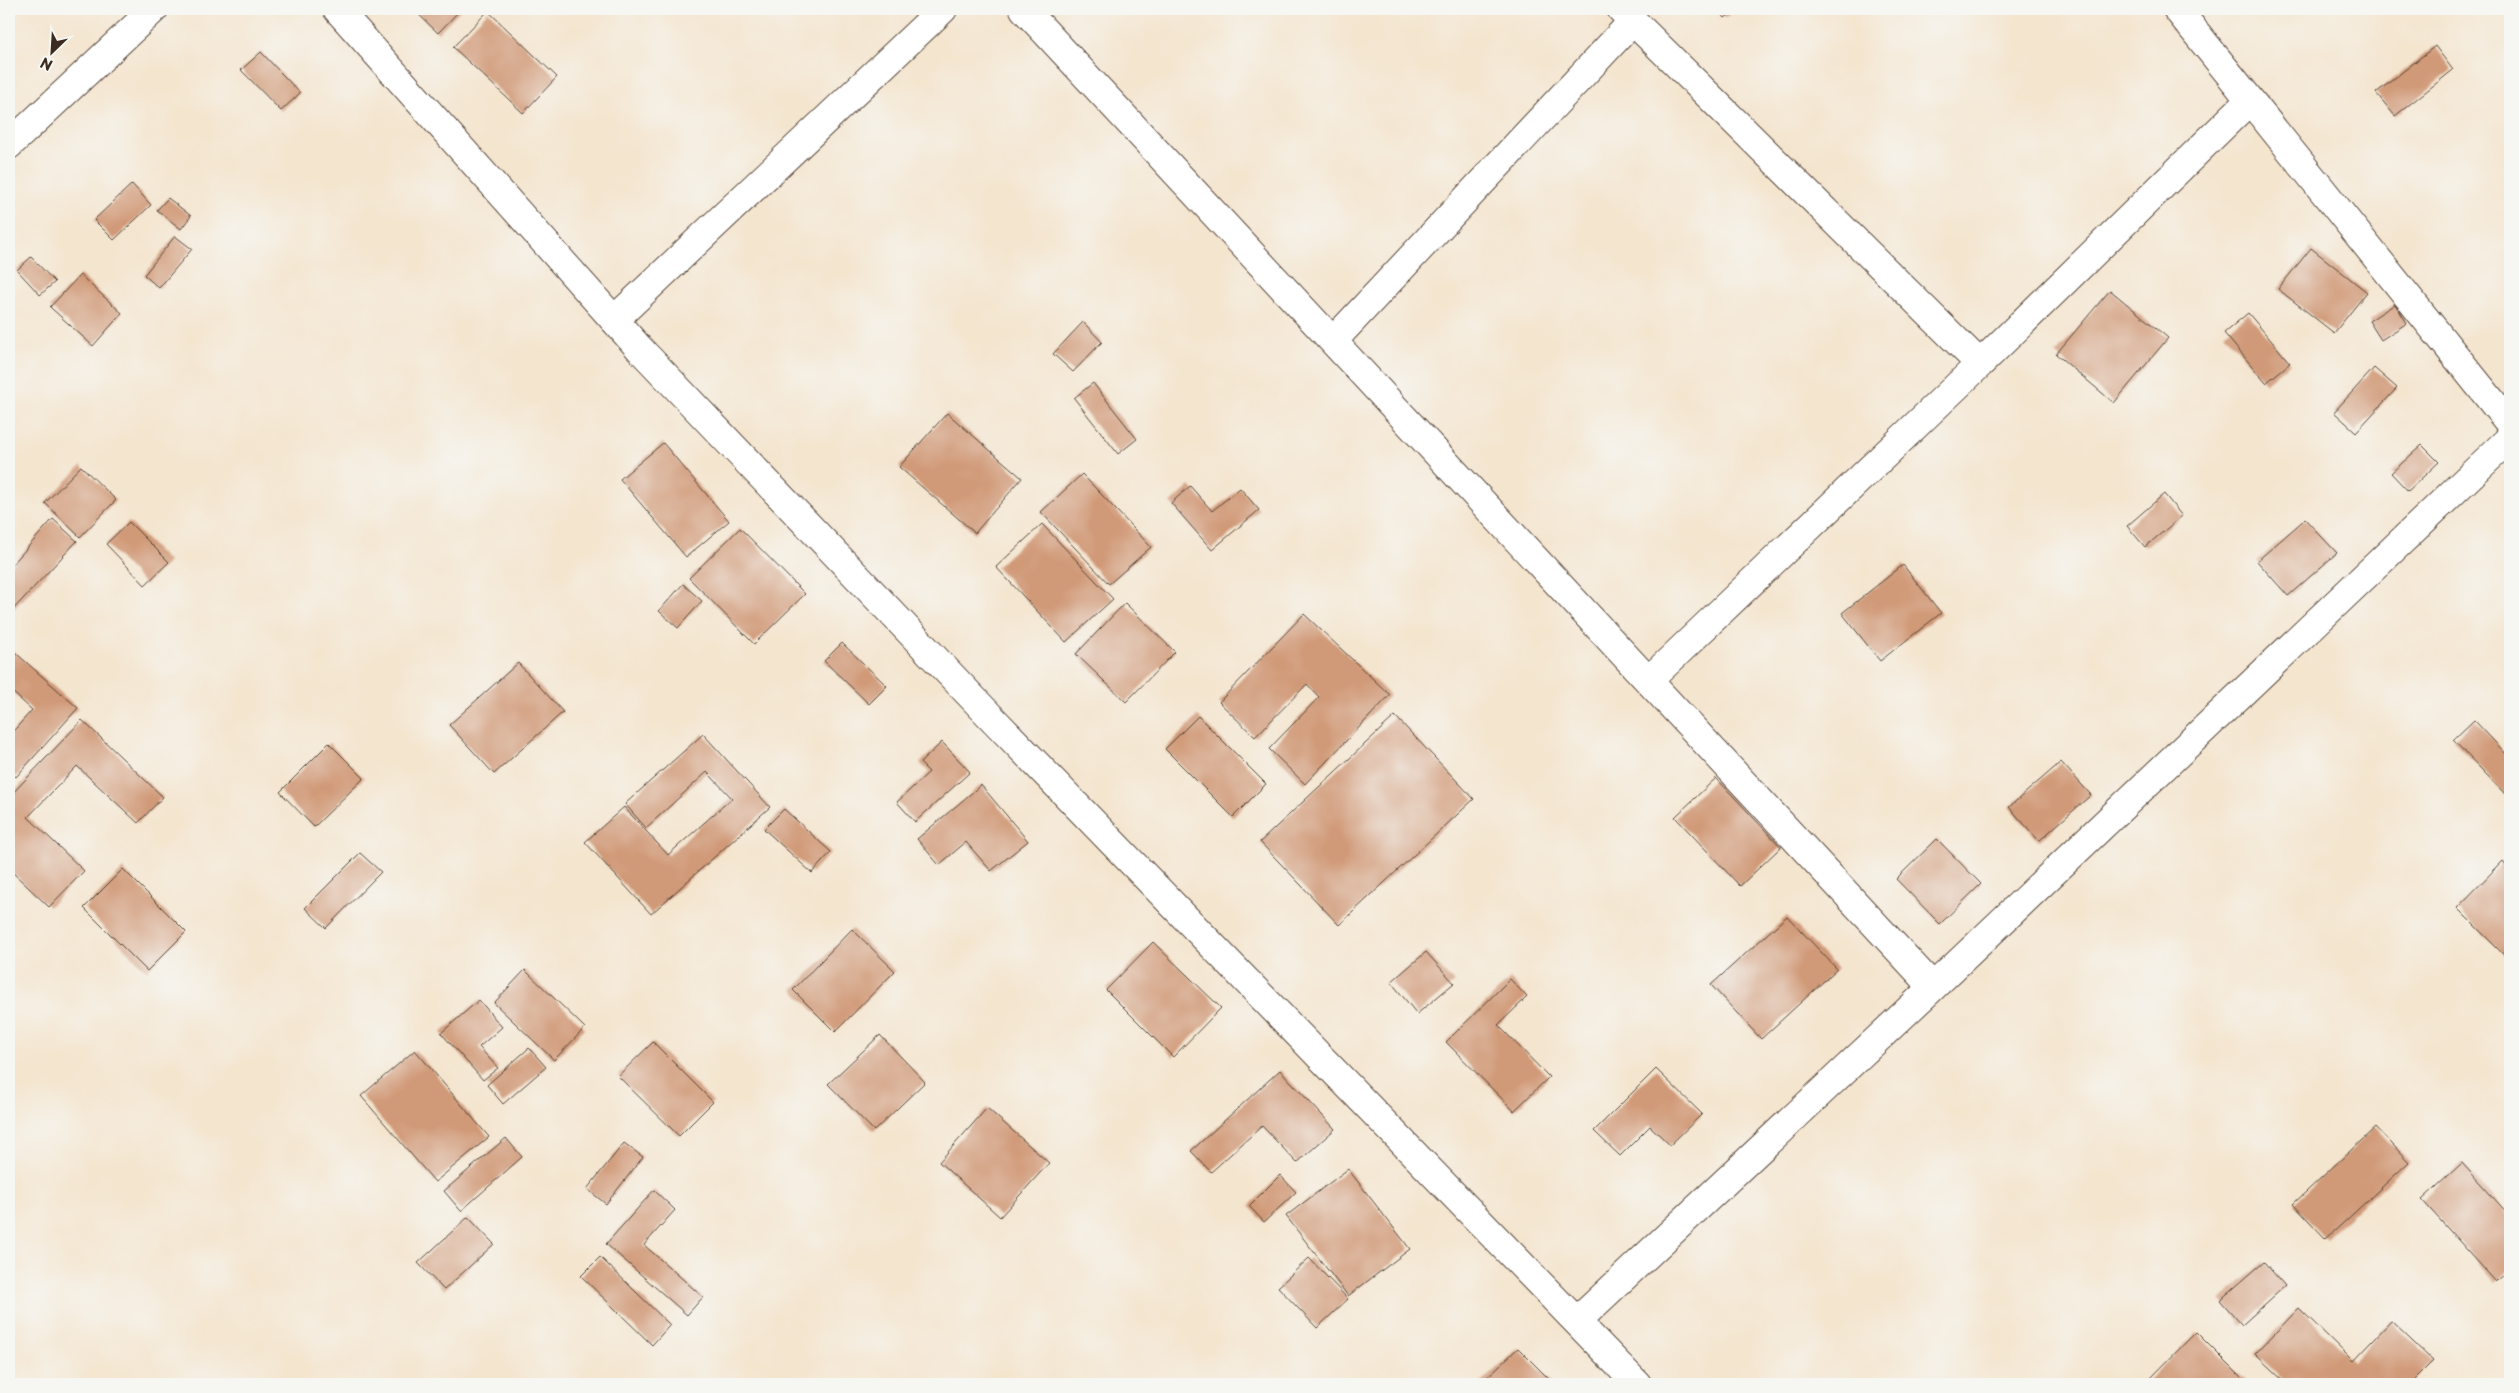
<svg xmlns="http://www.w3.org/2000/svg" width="2519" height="1393" viewBox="0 0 2519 1393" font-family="'Playpen Sans',sans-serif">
<rect width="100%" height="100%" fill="#f6f6f2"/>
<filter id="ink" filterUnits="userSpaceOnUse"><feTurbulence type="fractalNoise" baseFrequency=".02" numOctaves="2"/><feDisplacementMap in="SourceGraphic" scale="10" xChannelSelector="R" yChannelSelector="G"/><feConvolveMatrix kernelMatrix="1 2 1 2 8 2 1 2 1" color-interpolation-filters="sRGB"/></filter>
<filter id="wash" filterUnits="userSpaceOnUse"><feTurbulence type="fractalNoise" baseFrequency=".0096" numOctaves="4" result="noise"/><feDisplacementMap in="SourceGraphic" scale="20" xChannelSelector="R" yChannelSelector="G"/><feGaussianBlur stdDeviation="1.12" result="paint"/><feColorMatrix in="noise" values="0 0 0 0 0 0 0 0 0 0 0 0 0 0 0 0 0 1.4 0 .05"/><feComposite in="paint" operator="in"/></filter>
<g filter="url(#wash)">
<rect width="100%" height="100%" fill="#f4e5cf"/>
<g id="blocks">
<!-- building -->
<path fill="#d09977" d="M413,9H461L438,33Z
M1717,9H1736L1725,18Z
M488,11L557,77L523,113L453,47Z
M2435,46L2453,70L2395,116L2376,93Z
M261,52L300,93L281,111L241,70Z
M132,184L151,205L114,240L94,220Z
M168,198L191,216L181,229L157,210Z
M175,236L192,249L159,288L144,275Z
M2311,248L2367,292L2334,333L2278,289Z
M31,257L55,282L40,295L17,270Z
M80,275L122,313L93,346L50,307Z
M2110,290L2168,338L2114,403L2056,354Z
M2395,304L2407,323L2381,340L2369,321Z
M2248,313L2290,363L2266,383L2224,333Z
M1083,322L1102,342L1073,372L1053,354Z
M2374,368L2397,388L2356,432L2334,412Z
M1093,383L1137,439L1118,454L1074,398Z
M947,413L1022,478L975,533L899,467Z
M663,443L729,521L686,557L620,479Z
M2422,445L2439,462L2408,491L2391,473Z
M81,466L116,500L80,537L45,503Z
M1082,474L1151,547L1109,584L1041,512Z
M1190,486L1212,511L1240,488L1259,510L1212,550L1171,503Z
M2164,494L2182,516L2145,547L2127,526Z
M53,519L77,541L9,614V568Z
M2305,519L2337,553L2288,596L2257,561Z
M129,522L169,562L145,585L106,544Z
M1042,524L1113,599L1066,642L996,567Z
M740,528L805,594L754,644L689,578Z
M1903,565L1941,613L1880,661L1842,613Z
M683,584L702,601L678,628L659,611Z
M1125,603L1175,652L1126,702L1076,654Z
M1304,614L1390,695L1305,784L1269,749L1319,697L1307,684L1255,737L1219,702Z
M842,643L887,686L869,704L824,661Z
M9,647L78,708L16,777L9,771V736L32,710L9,689Z
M518,663L563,712L494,774L449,725Z
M1198,716L1266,784L1233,817L1165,749Z
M1395,716L1474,799L1339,925L1260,842Z
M82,720L163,797L138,823L77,766L28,817L84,871L49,907L9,869V797Z
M2474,720L2510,758V799L2453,740Z
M703,734L770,807L651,914L585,842L624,807L668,855L732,798L707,772L646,828L625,804Z
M942,742L970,772L915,822L897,802L929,772L920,763Z
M329,743L364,778L314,827L280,792Z
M2061,762L2091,795L2039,841L2009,807Z
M1716,778L1781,847L1740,886L1675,817Z
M981,785L1028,841L991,871L966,842L939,865L917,839Z
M784,809L831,852L812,873L764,829Z
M1937,839L1981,884L1940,924L1896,879Z
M360,853L381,872L326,928L305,908Z
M2503,861L2510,869V950L2505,956L2457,908Z
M123,869L186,932L147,971L84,908Z
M1787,916L1837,969L1761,1039L1711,985Z
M852,929L895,971L835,1032L793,990Z
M1153,942L1221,1008L1173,1057L1106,990Z
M1426,952L1454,983L1417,1014L1391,982Z
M525,970L585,1028L554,1060L494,1003Z
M1510,979L1527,997L1498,1025L1549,1077L1514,1111L1446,1042Z
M479,1000L502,1027L479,1047L498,1068L483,1080L441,1033Z
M880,1035L925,1082L874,1131L828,1084Z
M653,1042L713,1102L679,1136L618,1076Z
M529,1048L546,1067L503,1104L487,1085Z
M415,1050L489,1137L435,1182L361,1096Z
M1656,1069L1702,1114L1670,1145L1650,1126L1620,1156L1594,1131Z
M1280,1070L1335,1129L1297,1163L1262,1126L1211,1172L1191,1151Z
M987,1108L1049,1163L1000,1217L939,1162Z
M2376,1127L2409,1162L2326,1239L2293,1204Z
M506,1138L522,1157L461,1211L444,1191Z
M624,1143L643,1157L606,1204L587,1189Z
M2462,1163L2510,1216V1269L2496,1282L2422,1200Z
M1348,1169L1410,1249L1348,1296L1286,1216Z
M1280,1175L1296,1192L1264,1222L1249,1206Z
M654,1190L675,1210L644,1245L703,1297L687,1315L606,1244Z
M468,1217L494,1244L444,1290L418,1263Z
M600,1257L670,1325L652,1345L581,1276Z
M1309,1258L1348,1299L1317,1328L1278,1287Z
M2264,1262L2285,1286L2242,1325L2220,1300Z
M2299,1308L2353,1361L2391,1321L2433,1361L2410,1384H2287L2255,1354Z
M2196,1332L2248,1384H2145Z
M1518,1348L1554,1384H1480Z"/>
</g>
</g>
<g filter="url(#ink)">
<use href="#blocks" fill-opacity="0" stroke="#574639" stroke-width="1"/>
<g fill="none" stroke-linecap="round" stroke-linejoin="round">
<!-- street casing -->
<g stroke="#574639" stroke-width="30">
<path id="street" d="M1024,9L1933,987
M1621,9L1980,364L2250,100
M2177,9L2510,424
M9,145L154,9
M614,320L943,9
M1333,341L1633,21
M1649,680L1980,364
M1577,1321L1933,987L2510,438"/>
</g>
<!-- primary casing -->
<g stroke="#574639" stroke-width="30">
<path id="primary" d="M337,9L639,348L990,716L1637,1384"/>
</g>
<!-- street -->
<use href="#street" stroke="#fff" stroke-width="28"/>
<!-- primary -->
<use href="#primary" stroke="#fff" stroke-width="28"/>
</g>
</g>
<!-- margin -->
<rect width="2519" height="1393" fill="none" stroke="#f6f6f2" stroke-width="30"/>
<!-- north arrow -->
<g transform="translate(52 52) rotate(205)" stroke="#f6f6f2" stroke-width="4" paint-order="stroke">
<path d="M0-4L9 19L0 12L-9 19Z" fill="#3b2a1e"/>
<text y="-8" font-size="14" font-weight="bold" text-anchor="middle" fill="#3b2a1e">N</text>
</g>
</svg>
